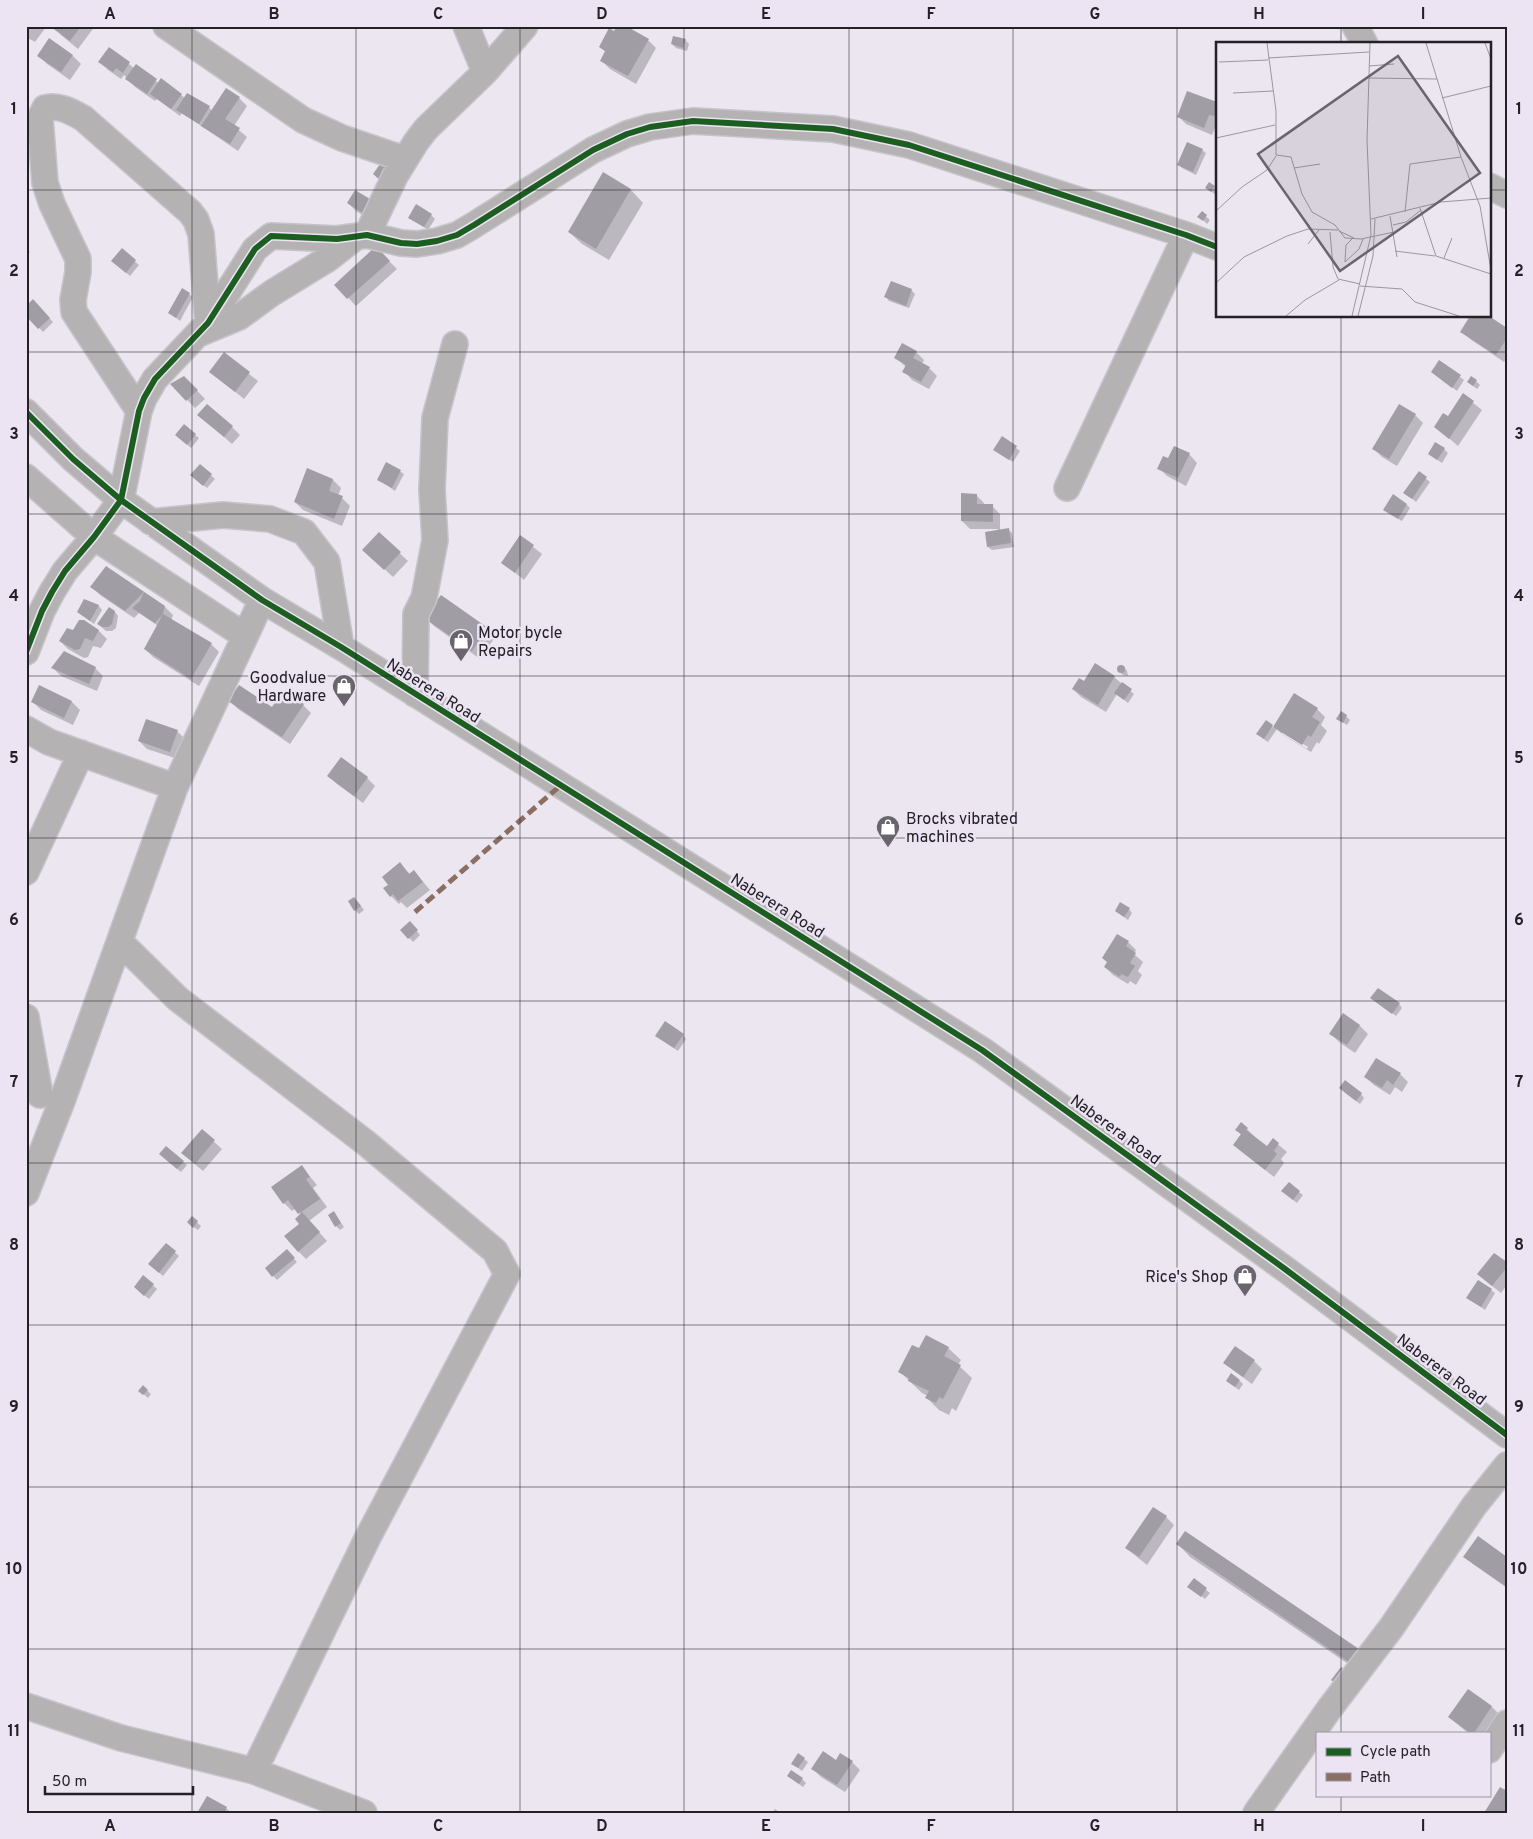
<svg xmlns="http://www.w3.org/2000/svg" width="1533" height="1839" viewBox="0 0 1533 1839" font-family="Overpass,sans-serif">
<rect width="100%" height="100%" fill="#ebe6f0"/>
<!-- shadow -->
<path fill="#0003" fill-rule="evenodd" d="M26,26H45L46,27L35,42L26,37Z
M53,26H95L78,49L61,35Z
M615,32L648,40L656,48L636,84L610,69L601,60L606,52L600,46Z
M50,40L73,56L81,64L70,80L47,64L39,56Z
M685,40L689,44L687,51L676,48L672,44Z
M109,48L134,68L159,83L161,80L185,98L209,107L212,111L239,98L247,106L234,126L247,137L238,151L182,113L180,116L157,99L155,101L135,87L124,75L121,79L108,70L100,62Z
M1217,104V123L1212,135L1186,124L1178,116Z
M1202,150L1206,153L1196,175L1182,168L1179,165Z
M604,174L631,190L643,203L609,260L582,244L569,232Z
M1214,187L1217,189L1215,194L1210,191Z
M348,203L380,226L356,211Z
M1202,213L1210,220L1207,224L1203,220Z
M431,215L435,219L428,230L410,218Z
M26,248L30,252L26,256Z
M122,250L139,265L130,276L117,265Z
M384,256L397,269L356,306L336,285Z
M183,290L193,297L180,321L170,313Z
M911,290L915,294L909,308L889,301L886,297Z
M33,301L53,322L43,332L26,314Z
M1507,330V358L1504,362L1470,339L1462,331Z
M916,352L924,360L922,364L929,368L937,376L929,389L912,380L904,371L906,367L896,358Z
M224,354L258,381L244,399L210,371Z
M1440,362L1464,380L1457,391L1432,372Z
M184,377L205,399L195,408L172,384Z
M1476,381L1480,385L1477,389L1468,382Z
M1463,395L1482,410L1458,446L1436,427L1448,418Z
M199,415L232,427L240,435L232,444Z
M1415,415L1423,423L1397,466L1382,457L1374,449Z
M195,435L199,438L191,448L180,438Z
M1002,438L1020,451L1013,462L995,450Z
M1444,449L1448,453L1442,463L1433,457Z
M1189,454L1197,463L1186,486L1167,476L1159,468L1169,460Z
M387,463L404,474L395,491L378,479Z
M200,465L215,479L207,488L196,479Z
M308,470L333,480L341,488L338,496L342,498L350,506L342,526L303,510L295,502Z
M1419,473L1430,482L1416,502L1409,496Z
M976,495L984,503V506H992L1000,514V530L1008,529L1012,533L1014,547L992,550L988,547L998,529H970L962,521Z
M1407,505L1410,508L1402,521L1388,513Z
M379,534L408,561L393,577L364,550Z
M521,537L542,554L524,580L503,563Z
M92,587L143,593L165,607L173,615L171,621L211,644L219,652L199,686L153,657L145,649L158,626L139,613L134,618L100,595Z
M84,601L99,606L102,610L94,624L78,612Z
M115,612L118,616L116,628L112,631H106L98,624Z
M426,618L487,629L495,637L480,659L434,626Z
M83,622L99,631L107,639L101,648L93,646L88,657L84,658L68,649L60,641Z
M1120,667H1124L1127,671L1128,676L1123,675L1120,672Z
M53,668H95L103,676L97,691L61,676Z
M1114,677L1134,694L1128,703L1117,694L1106,712L1081,697L1073,689L1085,683Z
M1294,695L1317,709L1325,717L1321,725L1327,731L1319,744L1317,742L1311,752L1283,735L1277,729L1268,742L1262,738L1267,722L1274,728ZM1282,731L1308,747L1307,749L1282,734Z
M230,701L273,708L303,705L311,713L290,744L238,709Z
M33,702H72L80,710L73,725L41,710Z
M1346,716L1350,720L1347,725L1338,719Z
M177,731L185,739L178,759L147,749L139,741Z
M329,776L367,778L375,786L363,803L337,784Z
M400,864L410,874L414,871L430,890L407,908L401,902L399,904L391,896L390,885Z
M358,902L364,910L359,914L355,910Z
M1129,909L1132,913L1128,920L1116,911Z
M410,923L420,935L413,942L402,930Z
M1128,942L1136,950L1134,954L1143,962L1138,971L1142,975L1136,985L1130,981L1128,984L1113,975L1105,967Z
M1376,1001L1399,1004L1402,1008L1396,1016Z
M1343,1015L1360,1026L1368,1034L1355,1053L1339,1042L1331,1034Z
M683,1035L686,1039L678,1051L660,1039Z
M1400,1074L1408,1082L1402,1092L1395,1087L1390,1095L1374,1085L1365,1077Z
M1344,1092L1361,1094L1364,1098L1360,1104Z
M1247,1129L1255,1137L1254,1138L1268,1148L1273,1140L1287,1152L1281,1159L1284,1163L1274,1177L1234,1145L1242,1135L1236,1130Z
M202,1131L222,1149L203,1171L191,1161Z
M164,1158L183,1162L187,1165L181,1172Z
M302,1167L317,1185L313,1188L327,1207L309,1221L327,1241L306,1259L298,1251L301,1215L296,1208L292,1211L284,1203Z
M1299,1192L1303,1195L1297,1203L1287,1195Z
M334,1213L344,1227L340,1230L336,1226Z
M192,1218L201,1226L198,1230L192,1226Z
M166,1244L179,1256L163,1276L154,1268Z
M287,1251L297,1262L277,1280L267,1269Z
M1507,1264V1285L1501,1293L1487,1282Z
M144,1277L157,1289L149,1299L139,1291Z
M1491,1290L1495,1293L1485,1310L1468,1298Z
M948,1348L961,1360L958,1365L972,1378L956,1411L952,1408L949,1415L939,1410L927,1398L928,1396L922,1393L900,1372L920,1350Z
M1254,1361L1262,1369L1252,1384L1233,1370L1225,1362Z
M1240,1381L1243,1384L1239,1390L1231,1384Z
M143,1387L151,1394L148,1398L140,1391Z
M1166,1517L1174,1525L1147,1565L1126,1548Z
M1178,1544L1358,1650L1370,1663L1363,1674L1190,1557Z
M1465,1556L1507,1558V1588L1473,1564Z
M1194,1580L1210,1593L1205,1599L1193,1590Z
M1468,1690L1492,1707L1500,1715L1487,1733H1468L1449,1717Z
M804,1759L808,1762L802,1771L793,1764Z
M836,1761L852,1762L860,1770L845,1792L821,1777L813,1769Z
M788,1776L802,1779L806,1783L803,1787Z
M226,1808L231,1813H199Z
M775,1809L781,1813H772Z"/>
<!-- building -->
<path fill="#a19da4" d="M52,26H81L70,41L51,27Z
M617,26H626L649,39L628,76L600,61L605,51L599,47L609,28L614,31Z
M673,36L686,39L683,48L671,44Z
M49,38L73,55L61,72L37,56Z
M109,47L130,62L123,73L116,68L113,72L98,62Z
M136,64L157,79L147,94L125,79Z
M161,78L182,94L171,109L150,94Z
M226,88L240,97L225,119L240,128L230,144L201,126Z
M1187,91L1217,102L1215,116L1209,115L1204,128L1177,117Z
M187,93L210,106L199,124L176,110Z
M1187,142L1203,149L1193,172L1177,165Z
M380,164L389,170L381,181L373,174Z
M603,172L631,189L596,249L568,232Z
M1209,182L1215,186L1211,192L1205,188Z
M355,190L380,205L371,219L347,203Z
M416,204L432,214L424,227L408,218Z
M1202,211L1207,215L1203,221L1197,217Z
M376,246L390,261L347,299L334,285Z
M122,248L136,260L126,273L111,261Z
M891,281L912,289L906,306L884,297Z
M182,288L190,293L176,318L168,313Z
M33,299L50,318L38,329L26,316V306Z
M1470,316H1489L1507,328V338L1496,355L1460,332Z
M902,343L917,351L913,358L930,367L921,382L902,372L906,365L894,358Z
M224,352L250,372L235,392L209,372Z
M1439,360L1461,375L1452,388L1431,372Z
M184,376L198,390L186,401L170,384Z
M1471,376L1477,380L1473,386L1467,382Z
M1463,393L1474,401L1449,439L1434,427L1443,413L1448,416Z
M207,404L233,426L224,437L197,415Z
M1399,404L1416,414L1389,459L1372,449Z
M184,424L196,434L187,445L175,435Z
M1002,436L1017,446L1009,460L993,450Z
M1435,442L1445,448L1437,460L1428,454Z
M1174,446L1190,453L1178,478L1157,469L1163,456L1168,458Z
M386,462L401,470L392,488L377,480Z
M200,464L212,474L203,486L190,475Z
M307,468L333,479L329,491L343,496L334,519L294,502Z
M1419,471L1427,477L1412,499L1403,493Z
M961,493L977,494V504H993V522L961,521Z
M1393,494L1407,504L1398,519L1383,510Z
M1009,528L1011,543L987,547L985,532Z
M379,532L401,552L384,570L362,550Z
M520,535L534,545L515,573L501,563Z
M106,566L165,606L163,614L212,643L191,679L144,649L163,614L155,623L132,608L140,601L144,592L125,611L90,587Z
M441,595L488,628L472,651L424,618Z
M84,599L99,605L90,621L77,612Z
M109,607L115,611L112,624L108,627H102L97,624Z
M79,620H84L99,630L93,641L85,638L80,649L75,650L59,641L67,628L73,630Z
M64,651L96,667L89,684L51,668Z
M1095,663L1115,676L1098,705L1072,689L1079,678L1084,681Z
M1117 669a4 4 0 1 1 8 0a4 4 0 1 1-8 0Z
M1122,682L1132,689L1124,700L1114,693Z
M39,685L72,701L64,718L31,702Z
M239,685L272,707L283,690L304,704L282,737L228,701Z
M1294,693L1318,708L1312,717L1320,722L1311,737L1308,735L1302,745L1273,727Z
M1341,711L1347,715L1343,723L1336,719Z
M146,719L178,730L170,752L138,741Z
M1266,720L1273,725L1264,739L1256,734Z
M341,757L368,777L354,796L327,776Z
M400,862L409,874L414,870L423,882L398,901L393,894L390,897L383,888L388,885L382,877Z
M354,897L361,906L354,911L348,901Z
M1120,902L1130,908L1124,917L1115,911Z
M410,921L418,930L408,939L400,930Z
M1117,934L1129,941L1126,946L1136,953L1130,963L1135,966L1128,977L1121,974L1120,977L1104,967L1107,962L1102,958Z
M1378,988L1400,1003L1392,1014L1370,998Z
M1343,1013L1360,1025L1347,1045L1329,1034Z
M665,1021L684,1034L674,1048L655,1036Z
M1376,1058L1401,1073L1393,1085L1387,1080L1382,1088L1364,1077Z
M1345,1080L1362,1093L1356,1101L1339,1088Z
M1241,1122L1248,1128L1246,1130L1267,1146L1273,1138L1279,1143L1274,1151L1277,1154L1265,1170L1233,1145L1241,1134L1235,1130Z
M202,1129L215,1140L195,1164L181,1153Z
M166,1146L184,1161L177,1169L159,1154Z
M302,1165L310,1177L306,1179L320,1199L298,1214L288,1200L283,1204L271,1187Z
M1289,1182L1300,1191L1293,1200L1281,1191Z
M334,1211L341,1223L335,1227L328,1215Z
M302,1212L320,1232L298,1252L284,1236L299,1224L295,1219Z
M192,1216L198,1221L193,1228L187,1222Z
M166,1243L176,1251L159,1273L148,1264Z
M287,1249L295,1258L272,1277L265,1268Z
M1494,1253L1507,1262V1267L1492,1286L1477,1274Z
M143,1275L154,1284L144,1296L134,1287Z
M1478,1280L1492,1289L1481,1307L1466,1298Z
M926,1335L949,1347L944,1356L961,1365L943,1399L939,1397L936,1403L925,1398L929,1391L908,1381L909,1378L898,1372L912,1345L919,1348Z
M1235,1346L1255,1360L1243,1377L1223,1363Z
M1231,1373L1240,1380L1235,1387L1226,1381Z
M143,1385L148,1390L143,1395L138,1391Z
M1153,1507L1167,1516L1139,1557L1125,1548Z
M1185,1531L1359,1649L1350,1663L1176,1544Z
M1478,1536L1507,1557V1587L1463,1557Z
M1194,1578L1207,1588L1201,1597L1187,1587Z
M1341,1667L1348,1673L1338,1685L1331,1680Z
M1468,1689L1492,1706L1474,1733H1470L1448,1717Z
M823,1751L836,1760L840,1753L853,1761L837,1785L811,1769Z
M798,1753L805,1758L798,1768L791,1764Z
M791,1770L803,1778L799,1784L787,1776Z
M1500,1787L1507,1791V1813H1484Z
M207,1796L227,1807L224,1813H197Z"/>
<g fill="none" stroke-linecap="round" stroke-linejoin="round">
<!-- minor casing -->
<g stroke="#c7c3cb" stroke-width="28">
<path id="minor" d="M166,26L303,120L342,138L404,159
M466,26L485,72
M1355,26L1365,44
M1489,186L1507,195
M367,235L395,176L416,142L426,129L485,72L525,26
M198,334L239,317L272,293L329,258L357,236
M139,411L74,312L73,300L78,272V259L52,204L45,183L40,118L45,108C58,104 72,112 83,118L190,212L196,220L201,234L208,323
M26,412L73,459L121,500L262,600L341,647L982,1050L1285,1269L1507,1435
M26,477L94,537L245,636
M1067,488L1186,235
M151,522L223,515L270,519L304,532L327,562L341,647
M26,652L42,611L52,592L65,571L94,537L121,500L139,411L144,398L155,379L208,323L255,249L271,236L337,239L367,235L401,243L417,244L437,241L457,235L474,225L593,150L627,134L650,127L693,121L833,129L909,145L1186,235L1217,247
M415,694L416,614L424,598L435,540L432,490L435,418L455,344
M26,729L49,742L175,787
M26,872L81,753
M120,942L178,999L366,1143L495,1251L507,1274L368,1537L254,1771
M26,1017L40,1095
M26,1193L62,1101L175,787L262,600
M26,1706L121,1738L254,1771L364,1813
M1489,1750L1507,1723
M1256,1813L1330,1708L1391,1628L1474,1506L1507,1465"/>
</g>
<!-- minor -->
<use href="#minor" stroke="#b5b2b3" stroke-width="25"/>
<!-- quiet -->
<path stroke="#8d6e63" stroke-width="5" stroke-dasharray="10 5" stroke-linecap="butt" d="M415,912L561,785"/>
<!-- cycleway casing -->
<g stroke="#ece3f3" stroke-width="9">
<path id="cycleway" d="M26,412L73,459L121,500L262,600L341,647L982,1050L1285,1269L1507,1435
M26,652L42,611L52,592L65,571L94,537L121,500L139,411L144,398L155,379L208,323L255,249L271,236L337,239L367,235L401,243L417,244L437,241L457,235L474,225L593,150L627,134L650,127L693,121L833,129L909,145L1186,235L1217,247"/>
</g>
<!-- cycleway -->
<use href="#cycleway" stroke="#1b5e20" stroke-width="6"/>
</g>
<!-- grid -->
<path fill="none" stroke="#232026" stroke-width="1" stroke-opacity="0.55" d="M192,26V1813M356,26V1813M520,26V1813M684,26V1813M849,26V1813M1013,26V1813M1177,26V1813M1341,26V44M26,190H1217M1489,190H1507M1341,316V1733M26,352H1507M26,514H1507M26,676H1507M26,838H1507M26,1001H1507M26,1163H1507M26,1325H1507M26,1487H1507M26,1649H1507M1341,1795V1813"/>
<!-- icons -->
<defs>
<g id="shop-pin" transform="scale(1.25)"><path d="M0 17L-7.5 6A9.5 9.5 0 1 1 7.5 6Z" fill="#69656d" stroke="#ece3f3"/><path d="M-5-2.5h2.3a2.7 3.5 0 0 1 5.4 0H5L5.5 6h-11ZM-1.5-2.5h3a1.5 2.3 0 0 0-3 0Z" fill="#fff"/></g>
</defs>
<g fill-rule="evenodd">
<use href="#shop-pin" x="461" y="641"/>
<use href="#shop-pin" x="344" y="686"/>
<use href="#shop-pin" x="888" y="827"/>
<use href="#shop-pin" x="1245" y="1276"/>
</g>
<g text-anchor="middle" stroke-width="5" stroke-linejoin="round" paint-order="stroke">
<!-- poi labels -->
<g font-size="16" fill="#232026" stroke="#ece3f3" text-anchor="start">
<text x="478" y="638">Motor bycle<tspan x="478" dy="18">Repairs</tspan></text>
<text x="326" y="683" text-anchor="end">Goodvalue<tspan x="326" dy="18">Hardware</tspan></text>
<text x="906" y="824">Brocks vibrated<tspan x="906" dy="18">machines</tspan></text>
<text x="1228" y="1282" text-anchor="end">Rice's Shop</text>
</g>
<!-- street labels -->
<g font-size="16" fill="#232026" stroke="#ece3f3">
<text transform="translate(434 690) rotate(32)" y="6">Naberera Road</text>
<text transform="translate(778 905) rotate(32)" y="6">Naberera Road</text>
<text transform="translate(1116 1129) rotate(36)" y="6">Naberera Road</text>
<text transform="translate(1442 1369) rotate(37)" y="6">Naberera Road</text>
</g>
</g>
<!-- overview -->
<g transform="translate(1216 42)">
<rect width="275" height="275" fill="#ebe6f0"/>
<path fill="none" stroke="#9b979f" stroke-width="1" d="M51,1L60,69V113L75,115L86,152L96,170L119,183L129,196L145,197L178,190M210,1L245,115L264,164L275,228M269,1L275,17M52,16L153,10M3,20L52,18M153,24L178,22M153,36L221,37M17,51L57,49M226,56L275,44M0,96L59,83M78,126L104,122M204,166L220,214L275,232M0,169L26,145L51,128L60,114M189,170L194,122L245,115M174,174L181,215M155,177L225,160L275,156M177,183L190,180L205,168M123,189L138,196M114,190L117,225L122,237L144,242M136,197L130,203L129,220L143,207L147,197M92,202L103,188M179,209L219,214M228,216L236,196M0,241L28,215L71,194L92,187L122,188M144,244L186,247L199,260L243,274M70,274L89,258L123,238M136,274L155,193L151,98L154,1M142,274L157,214L159,177"/>
<path fill="#69656d" fill-opacity="0.15" stroke="#69656d" stroke-width="2.5" d="M182,14L264,131L124,229L42,112Z"/>
<rect width="275" height="275" fill="none" stroke="#232026" stroke-width="2.5"/>
</g>
<!-- border -->
<rect width="1533" height="1839" fill="none" stroke="#ece3f3" stroke-width="55"/>
<!-- legend -->
<rect x="1316" y="1732" width="175" height="65" fill="#ece3f3" stroke="#9c95a1"/>
<rect x="1326" y="1748" width="25" height="8" fill="#1b5e20" stroke="#9c95a1"/>
<text x="1360" y="1756" font-size="15" fill="#232026">Cycle path</text>
<rect x="1326" y="1773" width="25" height="8" fill="#8d6e63" stroke="#9c95a1"/>
<text x="1360" y="1782" font-size="15" fill="#232026">Path</text>
<!-- scale -->
<path d="M45 1786v8h148v-8" fill="none" stroke="#232026" stroke-width="2.5"/>
<text x="52" y="1786" font-size="15" fill="#232026" stroke="#ece3f3" stroke-width="4" paint-order="stroke">50 m</text>
<rect x="28" y="28" width="1478" height="1784" fill="none" stroke="#232026" stroke-width="2"/>
<g font-size="16" text-anchor="middle" font-weight="bold" fill="#232026">
<text x="110" y="19">A</text>
<text x="274" y="19">B</text>
<text x="438" y="19">C</text>
<text x="602" y="19">D</text>
<text x="766" y="19">E</text>
<text x="931" y="19">F</text>
<text x="1095" y="19">G</text>
<text x="1259" y="19">H</text>
<text x="1423" y="19">I</text>
<text x="14" y="114">1</text>
<text x="1519" y="114">1</text>
<text x="14" y="276">2</text>
<text x="1519" y="276">2</text>
<text x="14" y="439">3</text>
<text x="1519" y="439">3</text>
<text x="14" y="601">4</text>
<text x="1519" y="601">4</text>
<text x="14" y="763">5</text>
<text x="1519" y="763">5</text>
<text x="14" y="925">6</text>
<text x="1519" y="925">6</text>
<text x="14" y="1087">7</text>
<text x="1519" y="1087">7</text>
<text x="14" y="1250">8</text>
<text x="1519" y="1250">8</text>
<text x="14" y="1412">9</text>
<text x="1519" y="1412">9</text>
<text x="14" y="1574">10</text>
<text x="1519" y="1574">10</text>
<text x="14" y="1736">11</text>
<text x="1519" y="1736">11</text>
<text x="110" y="1831">A</text>
<text x="274" y="1831">B</text>
<text x="438" y="1831">C</text>
<text x="602" y="1831">D</text>
<text x="766" y="1831">E</text>
<text x="931" y="1831">F</text>
<text x="1095" y="1831">G</text>
<text x="1259" y="1831">H</text>
<text x="1423" y="1831">I</text>
</g>
</svg>
